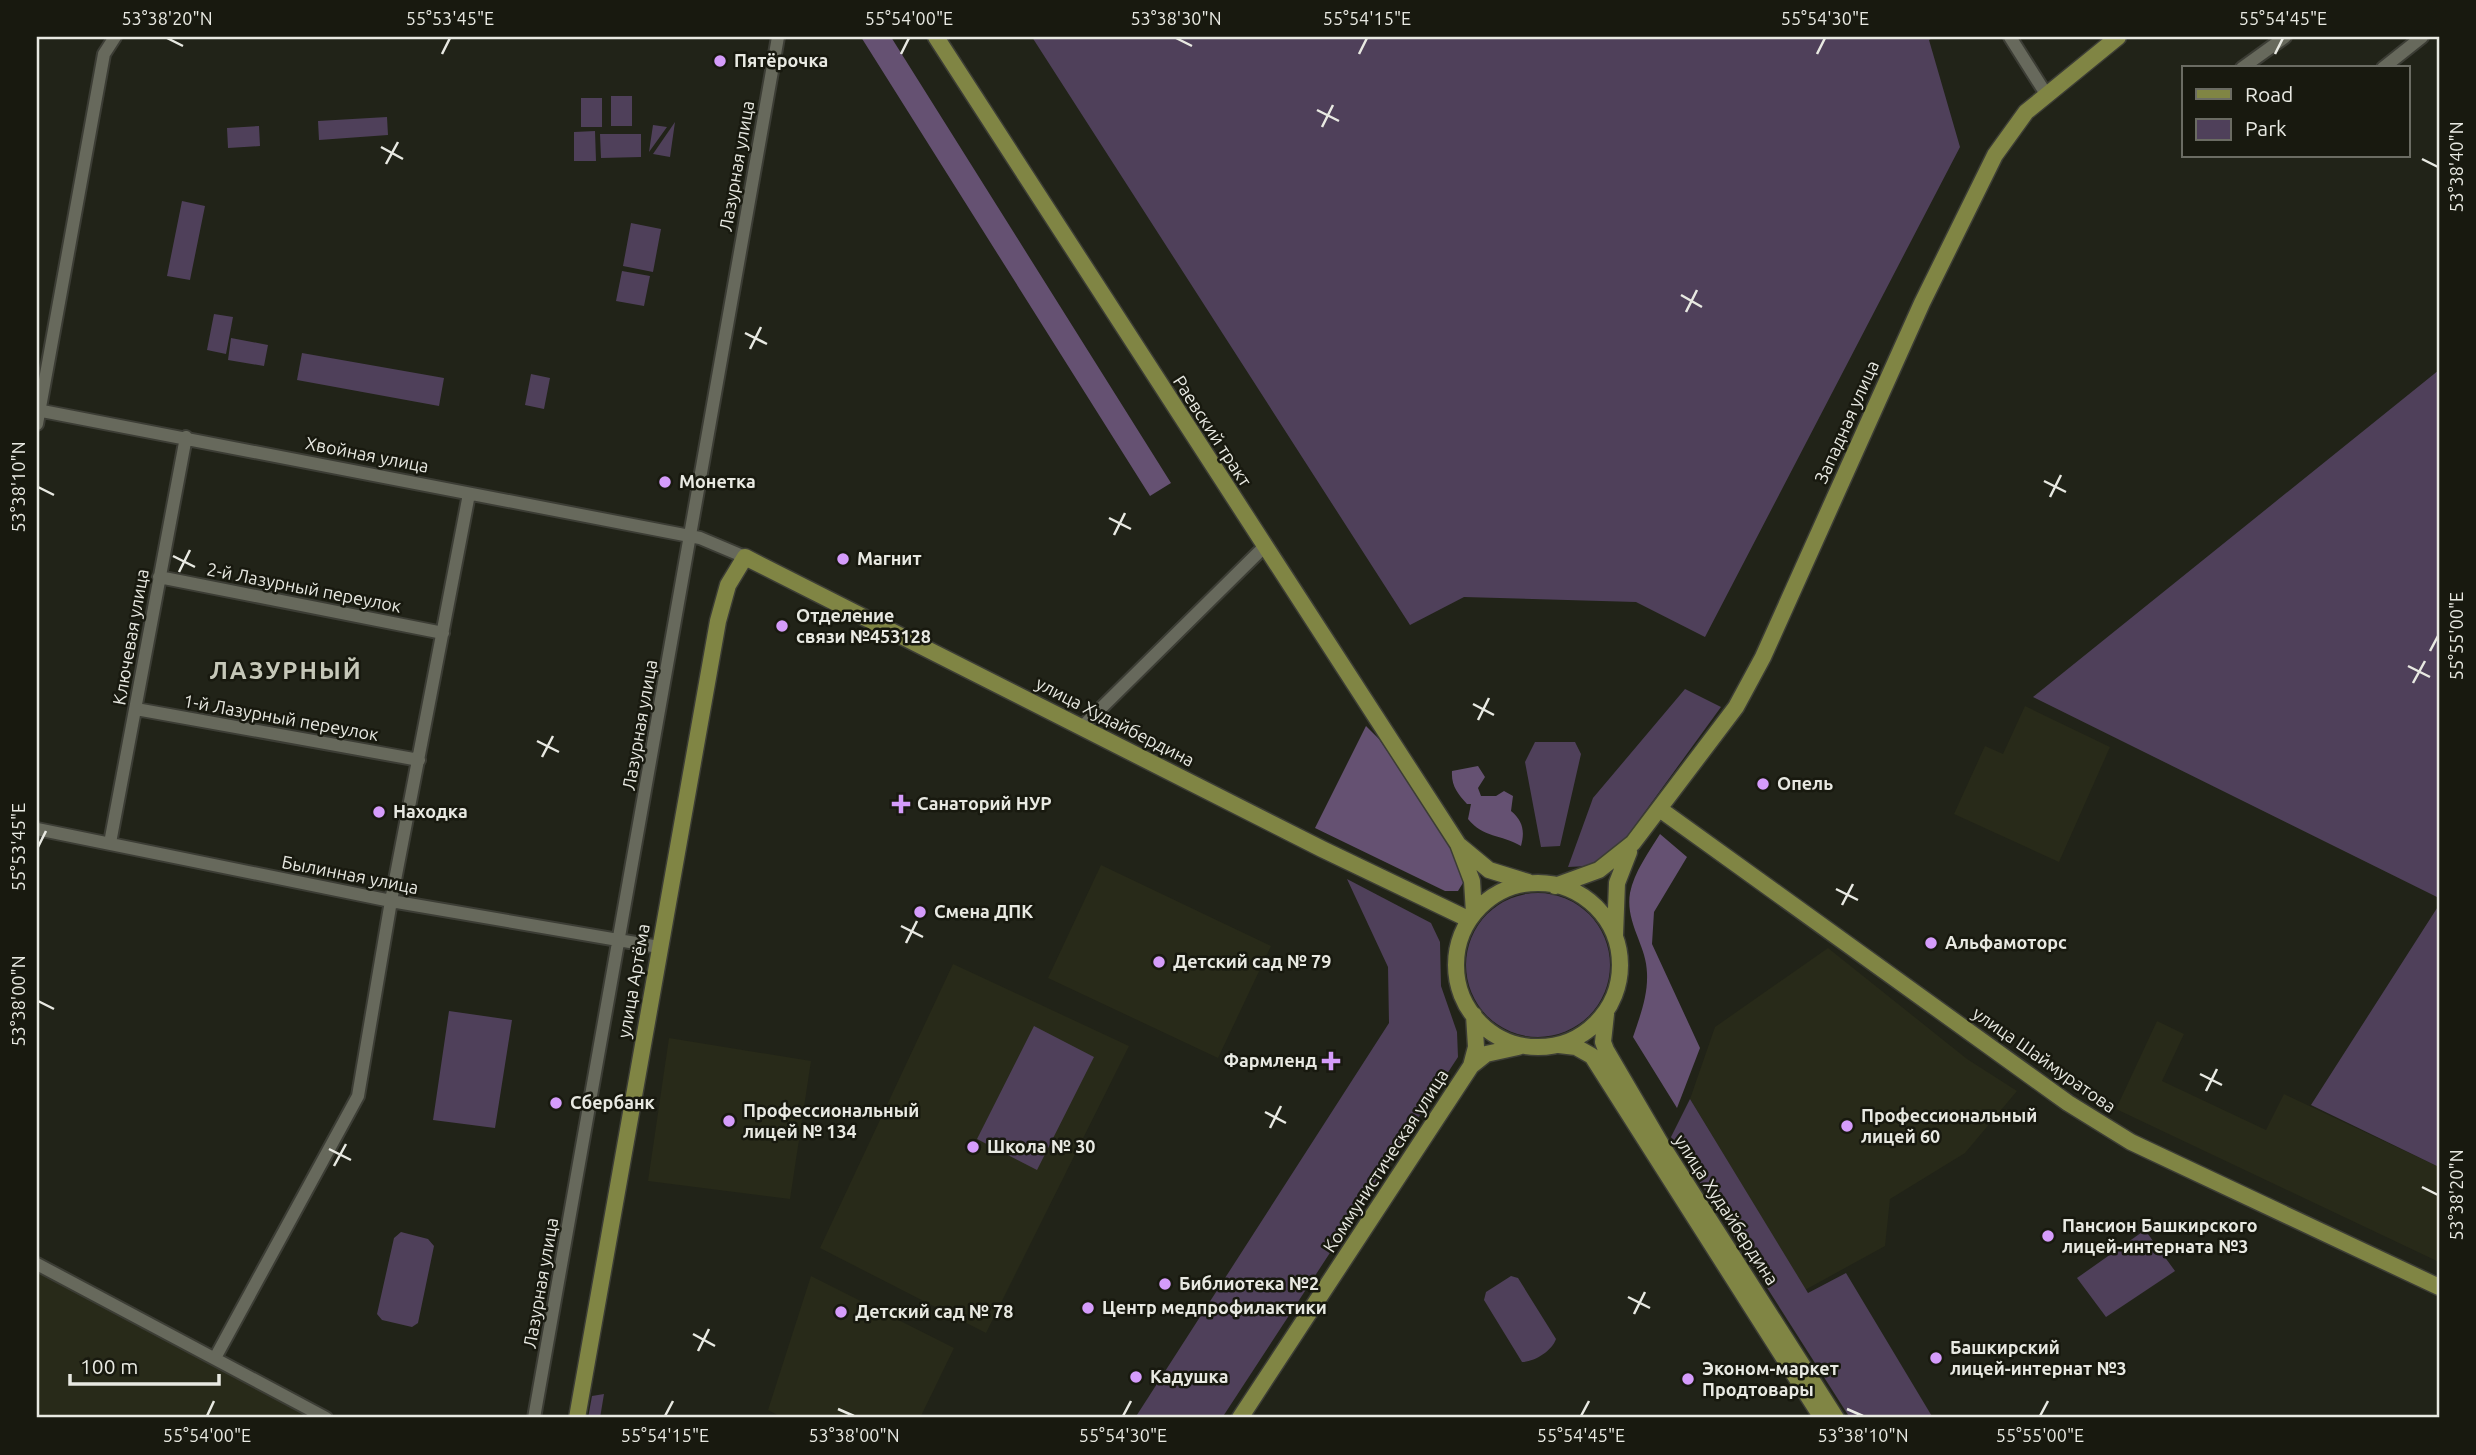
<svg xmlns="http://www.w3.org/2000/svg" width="2476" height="1455" viewBox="0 0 2476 1455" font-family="Ubuntu,sans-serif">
<rect width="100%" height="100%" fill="#212318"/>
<!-- built -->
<path fill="#282a19" d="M2025,706L2110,747L2059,862L1954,814L1985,746L2003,754Z
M1101,865L1271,946L1218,1058L1048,978Z
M1828,948L1967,1059L2017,1091L1965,1153L1890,1199L1885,1246L1805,1290L1690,1099L1715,1027Z
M953,964L1129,1046L986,1333L820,1248Z
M2157,1021L2184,1034L2162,1081L2266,1130L2284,1094L2439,1167V1262L2116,1109Z
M669,1038L811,1061L790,1199L648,1181Z
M37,1271L314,1418H37Z
M811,1276L954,1348L920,1418H783L768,1410Z"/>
<!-- green -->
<path fill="#4f405a" d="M1032,37H1934L1929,40L1960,147L1705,637L1636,602L1464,597L1410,625Z
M611,96H632V126H611Z
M581,98H602V127H581Z
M387,117L388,135L319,140L318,121Z
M675,122L670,157L653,154Z
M653,125L667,127L649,152Z
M259,126L260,146L228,148L227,128Z
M595,131L596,161H574V132Z
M600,134H641V157L601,158Z
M182,201L205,206L190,280L167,276Z
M631,223L661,229L653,272L623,266Z
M622,271L650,276L644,306L616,301Z
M214,314L233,317L226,354L207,350Z
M231,338L268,345L264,366L228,360Z
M302,353L444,378L439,406L297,380Z
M2439,370V898L2033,697Z
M531,374L550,378L544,409L525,405Z
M1685,689L1721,707L1620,846L1588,866L1568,867L1593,798Z
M1535,742H1575L1581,754L1560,846L1541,847L1525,762Z
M1347,879L1431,923L1440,942L1441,986L1457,1032L1458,1057L1222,1418H1135L1389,1023L1388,967Z
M1466 965a72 72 0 1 1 144 0a72 72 0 1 1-144 0Z
M2439,905V1167L2311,1105Z
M449,1011L512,1020L495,1128L433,1120Z
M1034,1026L1094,1057L1037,1170L977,1139Z
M1690,1099L1808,1293L1846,1273L1933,1418H1850L1671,1137Z
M2145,1230L2175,1271L2106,1317L2077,1278Z
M401,1232L428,1239L434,1246L418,1323L412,1327L382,1320L377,1314L394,1238Z
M1511,1276L1518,1278L1556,1339C1552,1351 1534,1362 1522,1362L1484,1300L1486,1292Z
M604,1394L600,1418H588L592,1396Z"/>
<!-- forest -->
<path fill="#655172" d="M861,37H891L1171,483L1150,496Z
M1366,726L1379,739L1454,848L1466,878L1458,891H1445L1315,828Z
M1478,766L1485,777L1478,788L1481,796H1496L1504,791L1513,796L1511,811C1523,821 1525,831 1521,846C1501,834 1483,838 1468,819L1471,804H1467C1458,794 1451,786 1452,771Z
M1660,834L1687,857L1654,912L1652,944L1700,1048L1677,1108L1633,1037C1640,1016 1648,996 1647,973C1647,946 1625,923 1630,893C1634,872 1649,852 1660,834Z"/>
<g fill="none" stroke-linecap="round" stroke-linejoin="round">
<!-- minor casing -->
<g stroke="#3c3d35" stroke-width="16">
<path id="minor" d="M2010,37L2046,94
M2242,68L2285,37
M2383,68L2422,37
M37,410L700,538L745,557
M37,424L104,54L115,37
M159,577L443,633
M136,709L419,760
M1082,727L1264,547
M37,829L391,901L659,947
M110,843L186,437
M37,1264L326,1418
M215,1358L358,1096L391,901L469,494
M534,1418L778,37"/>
</g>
<!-- major casing -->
<g stroke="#3c3d35" stroke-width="19">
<path id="major" d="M936,37L1458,844L1472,881L1474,913
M1661,810L2068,1103L2131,1142L2439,1287
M1460,846L1489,870L1528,882
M1456 965a82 82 0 1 1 164 0a82 82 0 1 1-164 0Z
M1555,886L1599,870L1633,843L1736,707L1763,657L1922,303L1995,155L2026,112L2118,37
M1615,935L1617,883L1629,852
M1606,1014L1603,1042L1606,1050L1661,1144L1836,1418
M1559,1045L1576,1047L1592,1056L1822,1418
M1471,1066L1476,1047L1474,1015
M577,1418L718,621L728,585L745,557L1322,849L1468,919
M1240,1418L1471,1066L1486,1054L1518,1047"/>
</g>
<!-- minor -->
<use href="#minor" stroke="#67695c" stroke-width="12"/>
<!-- major -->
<use href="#major" stroke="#808544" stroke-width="16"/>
</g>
<!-- ticks -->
<path fill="none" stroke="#e8e9e2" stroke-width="2.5" d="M167,38L183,46M1176,38L1192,46M442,54L450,38M901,54L909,38M1359,54L1367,38M1817,54L1825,38M2275,54L2283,38M1317,110L1339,121M1322,127L1333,105M381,147L403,159M2422,159L2438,167M386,164L398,142M1681,295L1702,307M1686,312L1697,290M745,333L767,344M750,349L761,327M2044,481L2066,492M38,487L54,495M2050,497L2061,475M1109,518L1131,529M1114,535L1125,513M173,556L195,567M179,572L190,550M2430,651L2438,636M2408,666L2430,677M2413,683L2425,661M1473,704L1494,715M1478,720L1489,698M537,741L559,752M542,757L553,736M38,847L46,831M1836,889L1858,900M1842,905L1853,884M901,926L923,937M906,943L917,921M38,1001L54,1009M2200,1074L2222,1085M2206,1091L2217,1069M1265,1112L1286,1123M1270,1128L1281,1106M329,1149L351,1160M334,1166L346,1144M2422,1187L2438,1195M1628,1297L1650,1308M1634,1314L1645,1292M693,1334L715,1346M698,1351L709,1329M838,1409L854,1416M1847,1409L1863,1416M207,1416L214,1401M665,1416L673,1401M1123,1416L1131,1401M1581,1416L1589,1401M2040,1416L2048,1401"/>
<!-- markers -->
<g fill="#d59cfb" stroke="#18190f" stroke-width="2.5">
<circle cx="720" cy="61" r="7"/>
<circle cx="665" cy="482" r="7"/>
<circle cx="843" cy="559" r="7"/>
<circle cx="782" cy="626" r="7"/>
<circle cx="1763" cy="784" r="7"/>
<path d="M897.5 793.5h7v7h7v7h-7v7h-7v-7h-7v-7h7z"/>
<circle cx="379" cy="812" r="7"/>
<circle cx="920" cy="912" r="7"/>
<circle cx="1931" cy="943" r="7"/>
<circle cx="1159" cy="962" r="7"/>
<path d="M1327.5 1050.5h7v7h7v7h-7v7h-7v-7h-7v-7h7z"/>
<circle cx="556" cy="1103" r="7"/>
<circle cx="729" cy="1121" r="7"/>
<circle cx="1847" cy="1126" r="7"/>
<circle cx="973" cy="1147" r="7"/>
<circle cx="2048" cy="1236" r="7"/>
<circle cx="1165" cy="1284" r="7"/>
<circle cx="1088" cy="1308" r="7"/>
<circle cx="841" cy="1312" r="7"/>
<circle cx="1936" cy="1358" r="7"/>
<circle cx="1136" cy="1377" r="7"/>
<circle cx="1688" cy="1379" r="7"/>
</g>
<g text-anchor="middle" stroke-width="5" stroke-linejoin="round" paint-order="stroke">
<!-- poi labels -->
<g font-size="18" font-weight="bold" fill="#e8e9e2" stroke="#18190f" text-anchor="start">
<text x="734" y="67">Пятёрочка</text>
<text x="679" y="488">Монетка</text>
<text x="857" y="565">Магнит</text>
<text x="796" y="622">Отделение<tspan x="796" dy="21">связи №453128</tspan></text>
<text x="1777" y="790">Опель</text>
<text x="917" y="810">Санаторий НУР</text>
<text x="393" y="818">Находка</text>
<text x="934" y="918">Смена ДПК</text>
<text x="1945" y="949">Альфамоторс</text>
<text x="1173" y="968">Детский сад № 79</text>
<text x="1317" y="1067" text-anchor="end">Фармленд</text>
<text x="570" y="1109">Сбербанк</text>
<text x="743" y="1117">Профессиональный<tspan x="743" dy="21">лицей № 134</tspan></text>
<text x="1861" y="1122">Профессиональный<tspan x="1861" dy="21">лицей 60</tspan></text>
<text x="987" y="1153">Школа № 30</text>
<text x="2062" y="1232">Пансион Башкирского<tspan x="2062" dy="21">лицей-интерната №3</tspan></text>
<text x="1179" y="1290">Библиотека №2</text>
<text x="1102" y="1314">Центр медпрофилактики</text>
<text x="855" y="1318">Детский сад № 78</text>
<text x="1950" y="1354">Башкирский<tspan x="1950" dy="21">лицей-интернат №3</tspan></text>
<text x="1702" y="1375">Эконом-маркет<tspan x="1702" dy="21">Продтовары</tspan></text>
<text x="1150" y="1383">Кадушка</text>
</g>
<!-- street labels -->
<g font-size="18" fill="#e8e9e2" stroke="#18190f">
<text transform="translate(737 166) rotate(-80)" y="6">Лазурная улица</text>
<text transform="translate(1847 422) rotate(-66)" y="6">Западная улица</text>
<text transform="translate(1212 431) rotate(57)" y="6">Раевский тракт</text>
<text transform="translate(367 455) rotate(11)" y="6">Хвойная улица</text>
<text transform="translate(304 588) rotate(11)" y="6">2-й Лазурный переулок</text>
<text transform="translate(131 637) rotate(-80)" y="6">Ключевая улица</text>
<text transform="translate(281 718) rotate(10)" y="6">1-й Лазурный переулок</text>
<text transform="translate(1115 722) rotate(27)" y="6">улица Худайбердина</text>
<text transform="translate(640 725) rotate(-80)" y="6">Лазурная улица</text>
<text transform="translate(350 875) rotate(11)" y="6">Былинная улица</text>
<text transform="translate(634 981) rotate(-80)" y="6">улица Артёма</text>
<text transform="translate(2044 1060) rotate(35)" y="6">улица Шаймуратова</text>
<text transform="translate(1386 1161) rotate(-57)" y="6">Коммунистическая улица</text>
<text transform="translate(1726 1210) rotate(57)" y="6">улица Худайбердина</text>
<text transform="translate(541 1283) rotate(-80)" y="6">Лазурная улица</text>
</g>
<!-- district labels -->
<g font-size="24" font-weight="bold" letter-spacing="2" fill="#c6c8b9" stroke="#18190f">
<text x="286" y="679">ЛАЗУРНЫЙ</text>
</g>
</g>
<!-- border -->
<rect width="2476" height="1455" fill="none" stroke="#18190f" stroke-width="77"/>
<!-- legend -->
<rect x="2182" y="66" width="228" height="91" fill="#18190f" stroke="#6b6c63" stroke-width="2"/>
<rect x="2196" y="89" width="35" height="10" fill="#808544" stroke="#6b6c63" stroke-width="2"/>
<text x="2245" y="102" font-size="21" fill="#e8e9e2">Road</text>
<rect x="2196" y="119" width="35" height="21" fill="#4f405a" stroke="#6b6c63" stroke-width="2"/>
<text x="2245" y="136" font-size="21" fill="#e8e9e2">Park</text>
<!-- scale -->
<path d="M70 1374v10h149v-10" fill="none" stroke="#e8e9e2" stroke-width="3.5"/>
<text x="80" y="1374" font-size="21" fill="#e8e9e2" stroke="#18190f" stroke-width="5" paint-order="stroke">100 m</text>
<rect x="38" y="38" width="2400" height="1378" fill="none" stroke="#e8e9e2" stroke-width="2.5"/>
<g font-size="18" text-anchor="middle" fill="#e8e9e2">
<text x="167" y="25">53°38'20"N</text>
<text x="450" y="25">55°53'45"E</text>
<text x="909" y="25">55°54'00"E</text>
<text x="1176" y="25">53°38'30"N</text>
<text x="1367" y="25">55°54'15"E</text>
<text x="1825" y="25">55°54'30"E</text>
<text x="2283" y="25">55°54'45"E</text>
<text transform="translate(2457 167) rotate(-90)" y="6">53°38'40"N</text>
<text transform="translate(19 487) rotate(-90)" y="6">53°38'10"N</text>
<text transform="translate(2457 636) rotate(-90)" y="6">55°55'00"E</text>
<text transform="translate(19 847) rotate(-90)" y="6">55°53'45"E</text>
<text transform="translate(19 1001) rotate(-90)" y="6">53°38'00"N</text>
<text transform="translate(2457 1195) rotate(-90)" y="6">53°38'20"N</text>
<text x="207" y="1442">55°54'00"E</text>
<text x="665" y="1442">55°54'15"E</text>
<text x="854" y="1442">53°38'00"N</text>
<text x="1123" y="1442">55°54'30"E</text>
<text x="1581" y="1442">55°54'45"E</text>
<text x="1863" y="1442">53°38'10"N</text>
<text x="2040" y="1442">55°55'00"E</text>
</g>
</svg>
